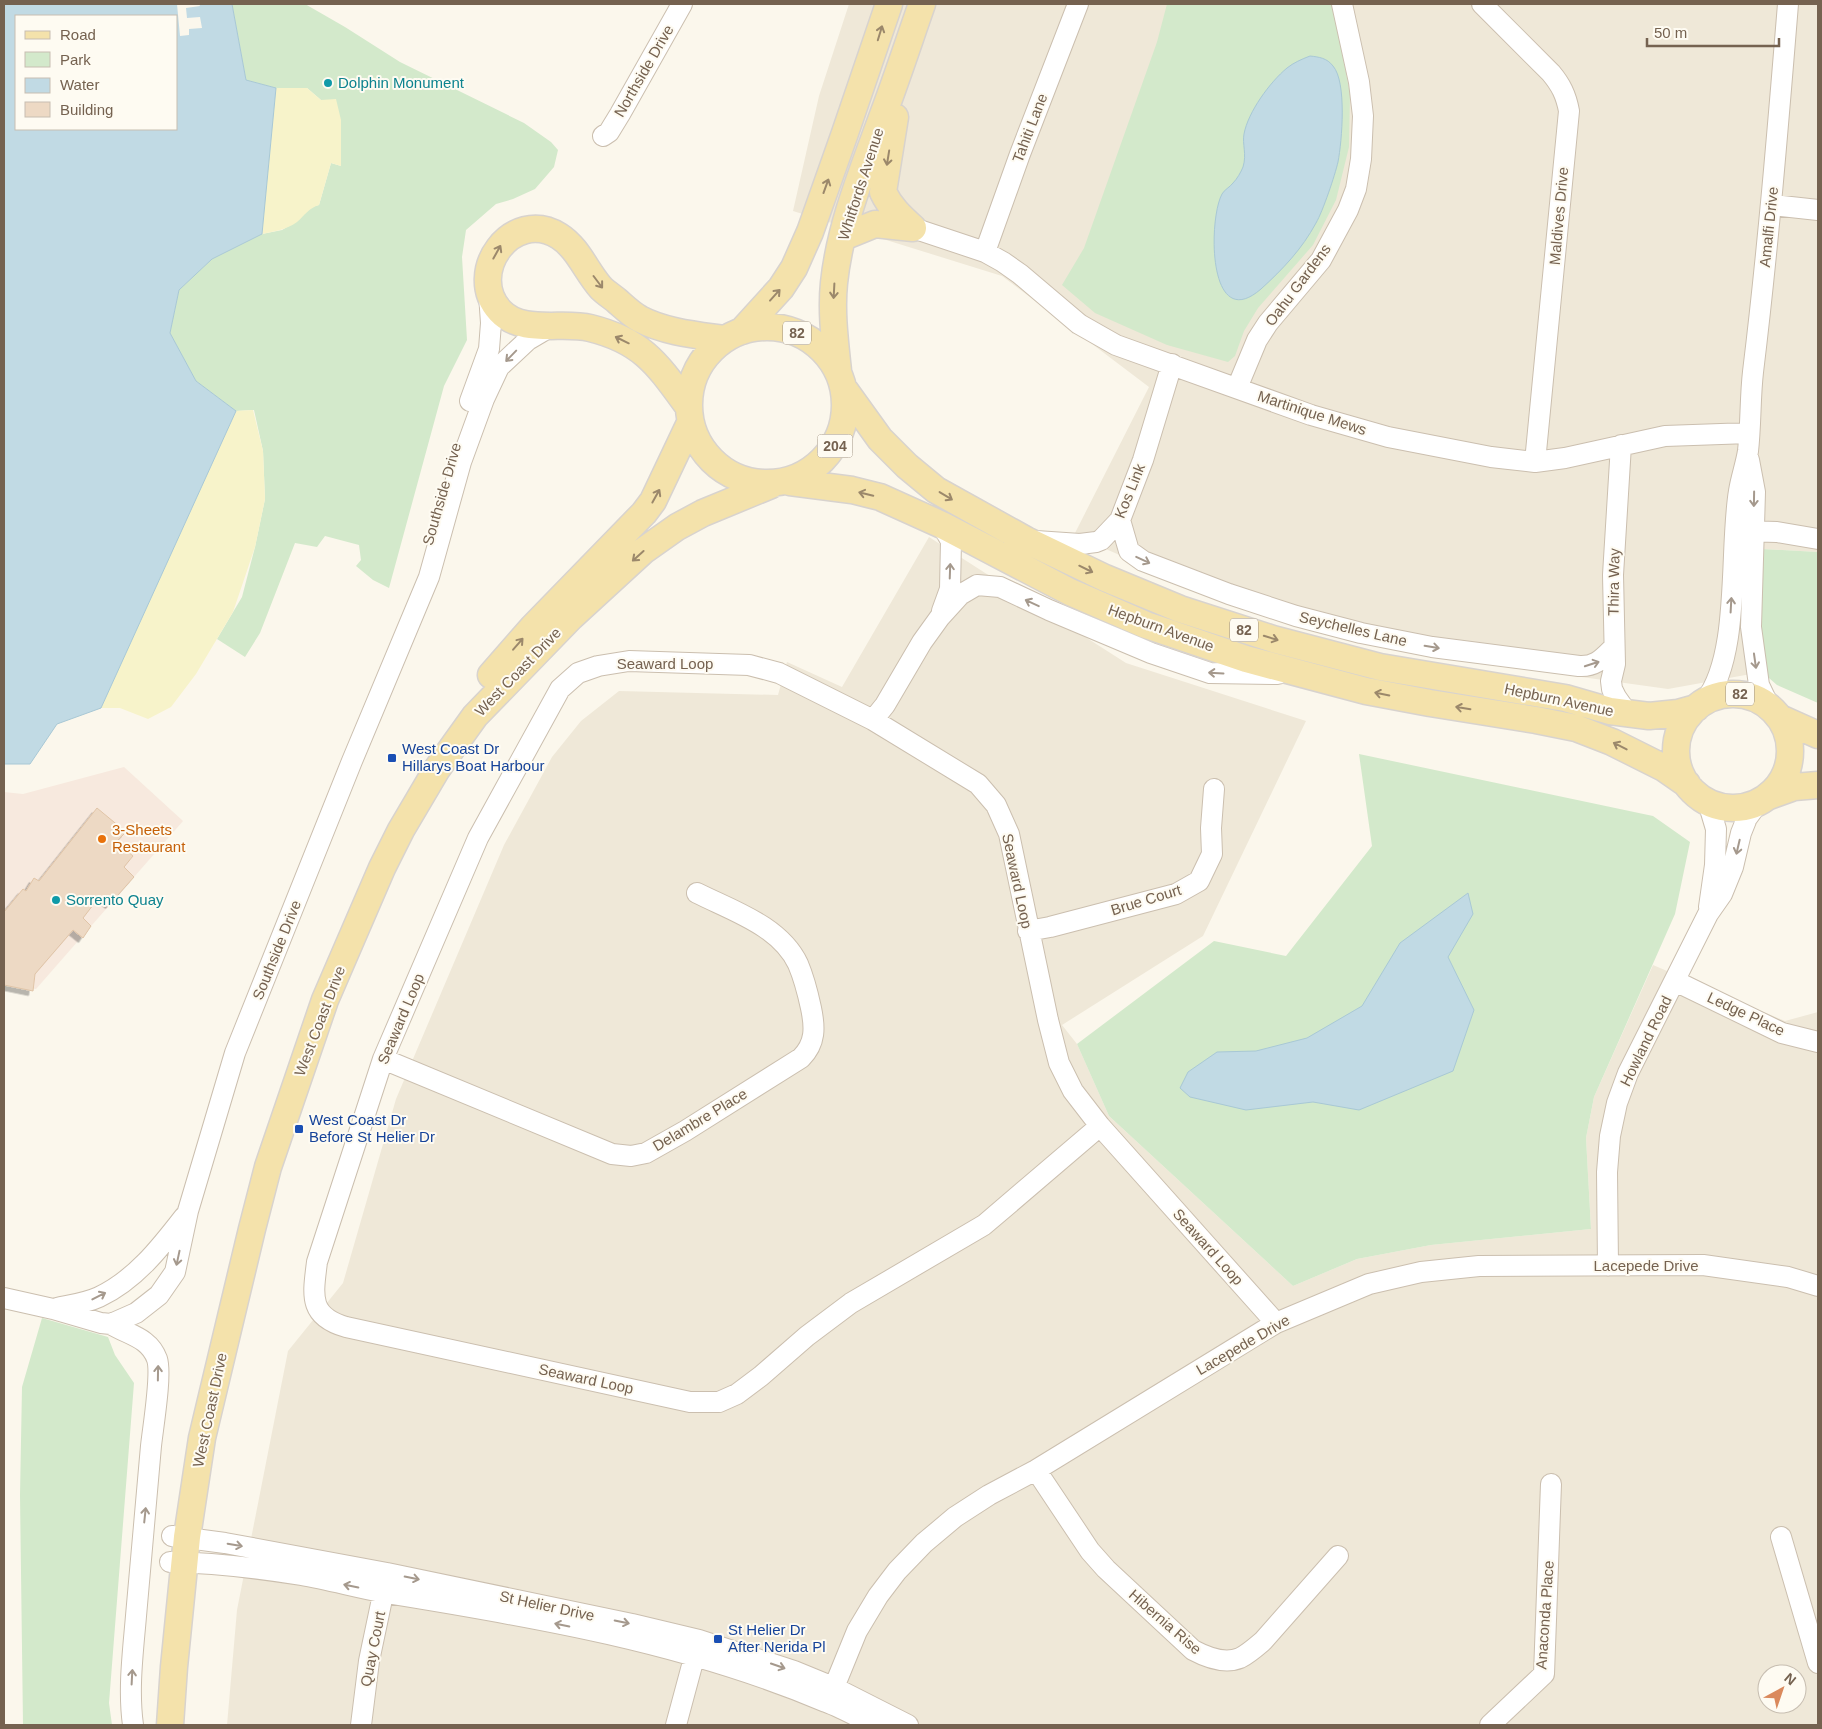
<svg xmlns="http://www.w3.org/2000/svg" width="1822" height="1729" viewBox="0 0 1822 1729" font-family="Arial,sans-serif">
<defs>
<filter id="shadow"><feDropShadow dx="-4.5" dy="4.5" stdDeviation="0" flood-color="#0004"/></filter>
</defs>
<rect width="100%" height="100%" fill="#fbf7ec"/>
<!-- residential -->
<path fill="#efe8d8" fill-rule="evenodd" d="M849,4H1818V552L1762,549V672L1668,689L1430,656L1215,597L1074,535L1149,387L1002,276L793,211L819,96Z
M929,537L1126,663L1306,721L1203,936L1062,1025L1077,1044L1109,1116L1293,1286L1357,1259L1431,1245L1591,1229L1586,1138L1594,1097L1653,965L1785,1021L1818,1012V1725H227L237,1610L288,1351L343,1283L396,1099L504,845L552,757L581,721L619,691L778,695L787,662L842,687ZM1767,1674H1797V1704H1767Z"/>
<!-- commercial -->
<path fill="#f7e9de" d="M124,767L183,821L36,989L4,984V792L23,794Z"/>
<!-- green -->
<path fill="#d3e9cb" d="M232,4H305L345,27L400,62L524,123L551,142L558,150L554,167L535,189L513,199L496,204L466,230L462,257L467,340L444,386L389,588L373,580L356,566L361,560L359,545L325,536L317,547L295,543L260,633L245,657L217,639L242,597L255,547L265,499L263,451L254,410L236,411L196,381L170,333L179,290L212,259L262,234L282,230L297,221L311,207L319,205L331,163L341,166L321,100L307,88H276L246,80Z
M1167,4H1333L1350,94L1349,147L1336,200L1313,245L1258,308L1244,331L1235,356L1228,362L1167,345L1095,313L1062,285L1084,248L1157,42Z
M1762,549L1818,552V703L1777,685L1762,672Z
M1359,754L1653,816L1690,842L1675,914L1594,1097L1586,1138L1591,1229L1431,1245L1357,1259L1293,1286L1109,1116L1077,1044L1214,941L1286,956L1372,846Z
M42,1318L108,1337L115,1355L134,1383L109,1703L112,1725H23L20,1495L22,1387Z"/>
<!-- sand -->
<path fill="#f7f3ca" d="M276,88H307L321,100L336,99L341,120V166L331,163L319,205C309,208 305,215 297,222C286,230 275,231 262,234Z
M253,410L263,451L265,499L255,547L233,612L196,674L171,707L148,719L120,708H101L236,411Z"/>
<!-- water -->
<path fill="#c1dae4" stroke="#a8c8d5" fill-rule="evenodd" d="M4,4H232L246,80L276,88L262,234L212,259L179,290L170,333L196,381L236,411L101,708L57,724L30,764H4ZM16,16H176V129H16Z
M1310,56C1319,57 1327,58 1333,66C1347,82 1342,141 1338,162C1335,175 1323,211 1316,223C1302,249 1283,269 1261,289C1208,335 1208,220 1222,194C1224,190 1230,187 1233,183C1237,179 1241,172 1243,167C1247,154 1242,144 1244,134C1248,112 1270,82 1287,68C1293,63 1302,59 1310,56Z
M1468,893L1473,914L1448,957L1474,1010L1453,1071L1359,1110L1313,1102L1246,1110L1190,1097L1180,1088L1188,1072L1217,1052L1256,1051L1307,1038L1362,1006L1400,943Z"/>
<!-- pier -->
<path fill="#fbf7ec" d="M177,4H199L200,6L186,8L187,18L200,17L202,28L189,29V35L180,36Z"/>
<!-- building -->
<path fill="#edd9c4" stroke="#e0c4a7" filter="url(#shadow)" d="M97,808L126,832L116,842L133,856L124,867L134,877L110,904L100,896L83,918L91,926L83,938L73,930L35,974L33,991L4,985V912L23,889L26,891L34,878L39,881Z"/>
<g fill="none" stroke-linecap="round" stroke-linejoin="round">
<!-- minor casing -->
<g stroke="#cbbfaf" stroke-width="22">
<path id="minor" d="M1482,4L1551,73C1561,85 1566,95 1569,111L1535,462
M603,136L609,132L620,114L682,4
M1772,205L1818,210
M913,228L985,252L1003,262L1020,274L1079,324L1116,345L1311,415L1388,437L1491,457L1535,462L1565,458L1665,436L1749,433
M985,252L1020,154L1078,4
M1237,388L1257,340L1268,323L1321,260L1348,210L1356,189L1361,159L1363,116L1359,82L1342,4
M470,401L489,349L491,323L489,294
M1621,445L1613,575L1615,664L1611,681L1612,689L1616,697L1628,714
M1749,460L1755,492L1751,627L1759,685L1769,706
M1120,520L1129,551L1143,561L1229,594L1296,616L1361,633L1432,647L1579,666C1595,667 1602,659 1613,648
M942,525L951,541L950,589L942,611
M1741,531L1777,532L1818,539
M1036,541L1080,544L1096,542L1101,540L1120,520L1143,460L1172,364
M1705,701C1741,655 1729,550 1739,491C1741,478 1746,464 1748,451C1751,425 1750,398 1753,372C1768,249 1778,127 1788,4
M873,720L885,705L922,642L940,617L960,595L977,585L1000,587L1049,610L1151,653L1210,673L1278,674
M1708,802L1716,829L1715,865L1709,907
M1028,931L1050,927L1176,894L1199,881L1212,854L1211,828L1214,789
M1675,981L1782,1033L1818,1042
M383,1059L612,1154L631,1156L646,1153L685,1131L801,1058C816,1043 815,1027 811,1008C808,994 804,978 798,964C780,926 733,911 697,893
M1100,1126L984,1225L851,1303L807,1336L761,1376L737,1394L719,1402H690L346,1327C308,1316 313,1295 317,1262L383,1059L478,838L560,689L578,673L598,666L629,661L749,665L779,673L873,720L978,784L996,805L1009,834L1048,1020L1059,1063L1073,1091L1100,1126L1276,1323
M1608,1266L1607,1172L1610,1136L1617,1103L1628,1073L1708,914L1722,894L1733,867L1741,833L1747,818L1758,803
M4,1298L53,1309L101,1323L111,1324L136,1313L159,1295L175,1272L188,1211L235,1053L352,761L429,577L461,462L484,399L499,367L528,340L550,327
M57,1308C71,1305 86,1303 99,1297C135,1280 160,1248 184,1217
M111,1324C128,1335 149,1337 157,1359C162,1374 153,1427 151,1446C146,1502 141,1559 136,1616C133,1652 128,1689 133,1725
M1036,1470L1090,1551L1106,1569L1193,1650C1206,1657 1225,1664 1240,1658C1248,1654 1256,1647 1263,1641L1338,1556
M172,1536L225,1543L387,1573L632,1624L699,1640L794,1671L833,1687L908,1725
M1781,1537L1818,1663
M170,1562C214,1563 258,1568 301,1575C330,1580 358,1588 386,1593C535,1617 686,1643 826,1702C842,1708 858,1717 874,1725
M828,1702L857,1631L878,1596L897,1571L924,1543L955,1517L989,1495L1036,1470L1276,1323L1369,1284L1421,1272L1479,1266L1703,1265L1788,1277L1818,1286
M361,1725L369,1661L386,1580
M676,1725L698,1643
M1490,1725L1544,1674L1551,1484"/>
</g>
<!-- major casing -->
<g stroke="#d8d3ce" stroke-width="29">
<path id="major" d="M895,117L883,192C890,207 901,217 913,228
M843,234L848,235L875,224L913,228
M689 405a78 78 0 1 1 156 0a78 78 0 1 1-156 0Z
M742,331L781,288L794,268L810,232L845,133L889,4
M838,371C835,342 831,312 834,283C840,225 863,170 883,115C897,78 909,41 922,4
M844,389L880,439L907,466L936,490L1026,540L1105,578L1180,609L1273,639L1380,667L1565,698L1610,711L1649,716L1678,713L1696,708
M688,406C658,365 643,341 590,328C563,321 522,335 500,311C465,273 512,207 559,236C578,248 586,271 601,288C605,292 611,296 616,300C623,306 631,314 640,319C665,332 696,335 724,339
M790,482L852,490L880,497L942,525L1070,592L1146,625L1246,659L1366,691L1430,703L1536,720L1576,728L1612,742L1664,768L1687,784
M491,675L533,627L644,513L653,501L690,423
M1676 751a57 57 0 1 1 114 0a57 57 0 1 1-114 0Z
M1780,718L1818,735
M1769,796L1794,787L1818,785
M170,1725L174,1667L187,1537L202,1438L252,1229L268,1167L325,1000L382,868L401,830L437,769L475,716L571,617L643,551L677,527L703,513L771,485"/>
</g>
<!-- minor -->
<use href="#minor" stroke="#fff" stroke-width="20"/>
<!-- major -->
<use href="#major" stroke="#f4e2ab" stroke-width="26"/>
</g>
<!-- one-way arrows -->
<defs><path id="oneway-shaft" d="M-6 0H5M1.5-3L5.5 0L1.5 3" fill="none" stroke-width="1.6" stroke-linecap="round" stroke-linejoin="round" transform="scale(1.25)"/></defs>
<g stroke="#9b886b">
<use href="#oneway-shaft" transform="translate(880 33) rotate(-73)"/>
<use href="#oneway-shaft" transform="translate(888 158) rotate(99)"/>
<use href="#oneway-shaft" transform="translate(826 186) rotate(-70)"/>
<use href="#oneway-shaft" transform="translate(497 252) rotate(-61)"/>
<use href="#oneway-shaft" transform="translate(598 282) rotate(53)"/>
<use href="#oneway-shaft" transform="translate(834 291) rotate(93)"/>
<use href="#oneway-shaft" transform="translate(775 295) rotate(-48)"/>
<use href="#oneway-shaft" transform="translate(622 340) rotate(-154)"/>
<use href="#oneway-shaft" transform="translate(866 494) rotate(-166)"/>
<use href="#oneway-shaft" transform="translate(656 496) rotate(-61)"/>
<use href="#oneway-shaft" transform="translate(946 496) rotate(31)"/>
<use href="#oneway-shaft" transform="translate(638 556) rotate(138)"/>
<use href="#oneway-shaft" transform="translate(1086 569) rotate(26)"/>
<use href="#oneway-shaft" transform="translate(1271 638) rotate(17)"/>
<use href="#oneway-shaft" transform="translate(518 644) rotate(-49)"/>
<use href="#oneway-shaft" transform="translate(1382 694) rotate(-169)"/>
<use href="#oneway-shaft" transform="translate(1463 708) rotate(-171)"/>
<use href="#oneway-shaft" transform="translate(1620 746) rotate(-153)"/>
</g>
<g stroke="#a5998d">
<use href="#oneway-shaft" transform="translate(511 356) rotate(134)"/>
<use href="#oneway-shaft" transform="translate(1754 499) rotate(91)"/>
<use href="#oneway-shaft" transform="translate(1143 560) rotate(25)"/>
<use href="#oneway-shaft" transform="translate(950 571) rotate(-88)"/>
<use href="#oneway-shaft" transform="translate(1032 603) rotate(-155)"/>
<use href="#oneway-shaft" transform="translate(1731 605) rotate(-87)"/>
<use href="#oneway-shaft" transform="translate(1432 647) rotate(9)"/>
<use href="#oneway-shaft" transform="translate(1755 661) rotate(82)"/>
<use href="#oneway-shaft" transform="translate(1592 664) rotate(-18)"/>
<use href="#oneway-shaft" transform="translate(1216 673) rotate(-177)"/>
<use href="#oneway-shaft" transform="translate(1738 847) rotate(103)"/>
<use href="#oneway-shaft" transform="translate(178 1258) rotate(102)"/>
<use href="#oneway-shaft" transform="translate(99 1296) rotate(-27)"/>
<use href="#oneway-shaft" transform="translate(158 1373) rotate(-89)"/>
<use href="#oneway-shaft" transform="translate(145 1515) rotate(-84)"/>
<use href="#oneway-shaft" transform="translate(235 1545) rotate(10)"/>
<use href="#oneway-shaft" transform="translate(412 1578) rotate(11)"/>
<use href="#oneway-shaft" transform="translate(351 1586) rotate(-168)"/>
<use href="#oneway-shaft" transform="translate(622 1622) rotate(12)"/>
<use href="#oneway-shaft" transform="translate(562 1625) rotate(-168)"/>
<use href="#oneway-shaft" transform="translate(778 1666) rotate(19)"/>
<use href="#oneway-shaft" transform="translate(132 1677) rotate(-87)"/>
</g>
<!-- markers -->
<g fill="#0f9aa8" stroke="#fefbf2" stroke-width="2">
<circle cx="328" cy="83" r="5"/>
<circle cx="56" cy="900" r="5"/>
</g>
<g fill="#1a4fb4" stroke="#fefbf2" stroke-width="2">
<rect x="387" y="753" width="10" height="10" rx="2.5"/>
<rect x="294" y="1124" width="10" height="10" rx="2.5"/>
<rect x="713" y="1634" width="10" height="10" rx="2.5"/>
</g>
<circle fill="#e8710a" stroke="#fefbf2" stroke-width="2" cx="102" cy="839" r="5"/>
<g text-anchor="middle" stroke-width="4" stroke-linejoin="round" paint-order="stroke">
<!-- shield labels -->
<g fill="#fefbf2" stroke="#9e9081" stroke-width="1">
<rect x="783" y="321.5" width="28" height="23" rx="4"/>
<rect x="817.5" y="434.5" width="35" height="23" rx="4"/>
<rect x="1230" y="618.5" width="28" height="23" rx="4"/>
<rect x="1726" y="682.5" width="28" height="23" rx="4"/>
</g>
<g font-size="14" font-weight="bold" fill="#756250">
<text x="797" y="338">82</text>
<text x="835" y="451">204</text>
<text x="1244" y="635">82</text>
<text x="1740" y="699">82</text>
</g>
<!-- street labels -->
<g font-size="15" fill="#756250" stroke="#fefbf2">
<text transform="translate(644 71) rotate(-60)" y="5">Northside Drive</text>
<text transform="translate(1030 128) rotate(-69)" y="5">Tahiti Lane</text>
<text transform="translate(861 184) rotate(-72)" y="5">Whitfords Avenue</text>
<text transform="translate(1559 216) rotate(-85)" y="5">Maldives Drive</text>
<text transform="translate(1769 227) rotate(-84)" y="5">Amalfi Drive</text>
<text transform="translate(1298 285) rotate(-53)" y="5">Oahu Gardens</text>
<text transform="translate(1312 413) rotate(18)" y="5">Martinique Mews</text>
<text transform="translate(1130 491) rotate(-68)" y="5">Kos Link</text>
<text transform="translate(442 494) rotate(-74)" y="5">Southside Drive</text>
<text transform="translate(1614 582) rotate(-89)" y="5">Thira Way</text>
<text transform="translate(1161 628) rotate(20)" y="5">Hepburn Avenue</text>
<text transform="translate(1353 629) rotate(13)" y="5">Seychelles Lane</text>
<text x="665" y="669">Seaward Loop</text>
<text transform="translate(518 672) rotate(-46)" y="5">West Coast Drive</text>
<text transform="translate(1559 700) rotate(12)" y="5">Hepburn Avenue</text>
<text transform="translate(1017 881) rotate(78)" y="5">Seaward Loop</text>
<text transform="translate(1146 900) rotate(-17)" y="5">Brue Court</text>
<text transform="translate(277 950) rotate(-68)" y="5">Southside Drive</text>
<text transform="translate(1746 1014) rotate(25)" y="5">Ledge Place</text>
<text transform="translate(401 1019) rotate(-67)" y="5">Seaward Loop</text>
<text transform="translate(320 1021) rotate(-69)" y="5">West Coast Drive</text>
<text transform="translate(1646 1041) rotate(-64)" y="5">Howland Road</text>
<text transform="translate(700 1120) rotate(-31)" y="5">Delambre Place</text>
<text transform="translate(1208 1247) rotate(48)" y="5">Seaward Loop</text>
<text x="1646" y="1271">Lacepede Drive</text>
<text transform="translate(1243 1345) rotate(-30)" y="5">Lacepede Drive</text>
<text transform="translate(586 1379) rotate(12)" y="5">Seaward Loop</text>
<text transform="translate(210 1410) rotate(-78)" y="5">West Coast Drive</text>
<text transform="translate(547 1606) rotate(12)" y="5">St Helier Drive</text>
<text transform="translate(1545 1615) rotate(-86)" y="5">Anaconda Place</text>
<text transform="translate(1165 1622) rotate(41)" y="5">Hibernia Rise</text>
<text transform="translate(373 1649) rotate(-79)" y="5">Quay Court</text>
</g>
<!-- culture labels -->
<g font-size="15" fill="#0d838f" stroke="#fefbf2" text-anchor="start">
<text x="338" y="88">Dolphin Monument</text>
<text x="66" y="905">Sorrento Quay</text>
</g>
<!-- transit labels -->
<g font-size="15" fill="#164399" stroke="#fefbf2" text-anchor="start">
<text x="402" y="754">West Coast Dr<tspan x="402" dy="17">Hillarys Boat Harbour</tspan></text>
<text x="309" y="1125">West Coast Dr<tspan x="309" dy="17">Before St Helier Dr</tspan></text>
<text x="728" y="1635">St Helier Dr<tspan x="728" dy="17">After Nerida Pl</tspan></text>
</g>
<!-- food labels -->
<g font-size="15" fill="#c56008" stroke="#fefbf2" text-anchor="start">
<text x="112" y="835">3-Sheets<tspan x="112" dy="17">Restaurant</tspan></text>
</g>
</g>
<!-- border -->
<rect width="1822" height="1729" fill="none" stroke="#756250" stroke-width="10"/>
<!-- legend -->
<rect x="15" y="15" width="162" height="115" fill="#fefbf2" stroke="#c7beb1"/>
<rect x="25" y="31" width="25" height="8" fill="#f4e2ab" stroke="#c7beb1"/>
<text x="60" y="40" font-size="15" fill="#756250">Road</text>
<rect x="25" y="52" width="25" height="15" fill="#d3e9cb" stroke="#c7beb1"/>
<text x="60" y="65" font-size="15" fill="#756250">Park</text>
<rect x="25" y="78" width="25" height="15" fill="#c1dae4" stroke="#c7beb1"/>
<text x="60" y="90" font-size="15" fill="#756250">Water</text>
<rect x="25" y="102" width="25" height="15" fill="#edd9c4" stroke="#c7beb1"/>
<text x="60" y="115" font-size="15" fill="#756250">Building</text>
<!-- north arrow -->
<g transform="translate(1782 1689) rotate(40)"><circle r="24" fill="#fefbf2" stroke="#c7beb1"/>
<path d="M0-4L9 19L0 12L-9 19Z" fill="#da895c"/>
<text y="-8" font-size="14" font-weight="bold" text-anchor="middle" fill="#756250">N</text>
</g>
<!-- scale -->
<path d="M1647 38v8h132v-8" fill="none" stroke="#756250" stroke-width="2.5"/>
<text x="1654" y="38" font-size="15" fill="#756250" stroke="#fefbf2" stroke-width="4" paint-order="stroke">50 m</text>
</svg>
